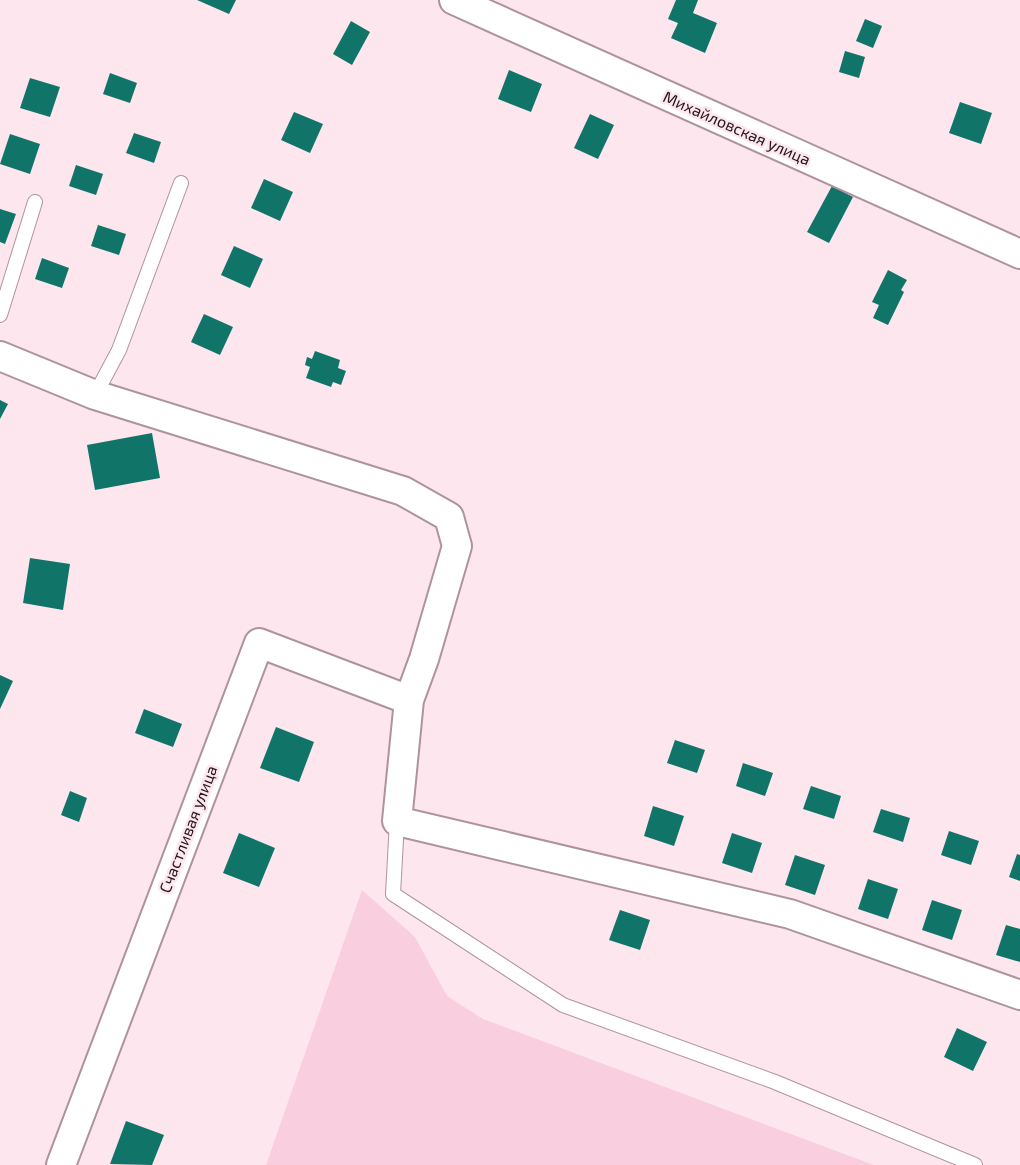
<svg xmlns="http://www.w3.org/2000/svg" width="1020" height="1165" viewBox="0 0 1020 1165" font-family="'Exo 2',sans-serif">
<rect width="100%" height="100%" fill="#fee6ef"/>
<!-- green -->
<path fill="#f9cede" d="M362,890L415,937L447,996L483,1019L874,1165H266Z"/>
<!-- building -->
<path fill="#107468" d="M197,0H236L229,14Z
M676,0H698L693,13L717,23L705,53L671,38L678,23L668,19Z
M865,19L882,26L873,48L856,41Z
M351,21L370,32L352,65L333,54Z
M845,51L865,57L859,78L839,72Z
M509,70L542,84L531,112L498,99Z
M110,73L137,83L130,103L103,94Z
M30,78L60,87L50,117L20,108Z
M960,102L992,113L981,144L949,133Z
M294,112L323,124L310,153L281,140Z
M590,114L614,125L598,159L574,148Z
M134,133L161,142L154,163L126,153Z
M10,134L40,144L30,174L0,164Z
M76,165L103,174L96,195L69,186Z
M264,179L293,192L280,221L251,208Z
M832,186L853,197L829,243L807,232Z
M0,209L16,214L5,244L0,242Z
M98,225L126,234L119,255L91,246Z
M234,246L263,259L250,288L221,275Z
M42,258L69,268L62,288L35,279Z
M888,270L907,280L901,290L904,292L888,325L873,318L879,305L872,302Z
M204,314L233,327L220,355L191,342Z
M315,351L340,360L338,368L346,371L341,385L333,382L331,387L306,378L310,367L305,365L307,357L312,359Z
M0,400L8,404L0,419Z
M152,433L160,478L95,490L87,445Z
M30,558L70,564L63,610L23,603Z
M0,675L13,681L0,709Z
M144,709L182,724L173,747L135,733Z
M276,727L314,742L299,782L260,768Z
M675,740L705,750L697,773L667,763Z
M743,763L773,773L765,796L736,786Z
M811,786L841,796L834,819L803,809Z
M70,791L87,798L79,822L61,815Z
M653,806L684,816L674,846L644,836Z
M881,809L910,818L903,842L873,832Z
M949,831L979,841L971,865L941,855Z
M239,833L275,848L259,887L223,873Z
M732,833L762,843L752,873L722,863Z
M1017,854L1020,855V881L1009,877Z
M795,855L825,865L815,895L785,885Z
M868,879L898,889L888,919L858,909Z
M932,900L962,910L952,940L922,930Z
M620,910L650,920L640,950L609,940Z
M1006,925L1020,929V962L996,955Z
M957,1028L987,1042L973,1071L944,1057Z
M126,1121L164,1135L152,1165L110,1164Z"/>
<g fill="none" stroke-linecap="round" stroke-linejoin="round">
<!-- lane casing -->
<g stroke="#ae939e" stroke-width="16">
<path id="lane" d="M0,315L35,202
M95,395L119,350L181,183
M397,821L393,894L563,1005L775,1082L975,1165"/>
</g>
<!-- street casing -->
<g stroke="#ae939e" stroke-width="32">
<path id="street" d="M454,0L1020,254
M0,356L95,395L403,491L449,517L457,546L424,659L409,700L397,821L790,914L1020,995
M61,1165L259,643L409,700"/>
</g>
<!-- lane -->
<use href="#lane" stroke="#fff" stroke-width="14"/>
<!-- street -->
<use href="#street" stroke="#fff" stroke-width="28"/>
</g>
<g text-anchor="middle" stroke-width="5" stroke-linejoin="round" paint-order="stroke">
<!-- street labels -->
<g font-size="16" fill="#20161a" stroke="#fee6ef">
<text transform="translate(737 128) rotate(24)" y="6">Михайловская улица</text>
<text transform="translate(188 829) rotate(-69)" y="6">Счастливая улица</text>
</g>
</g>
</svg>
